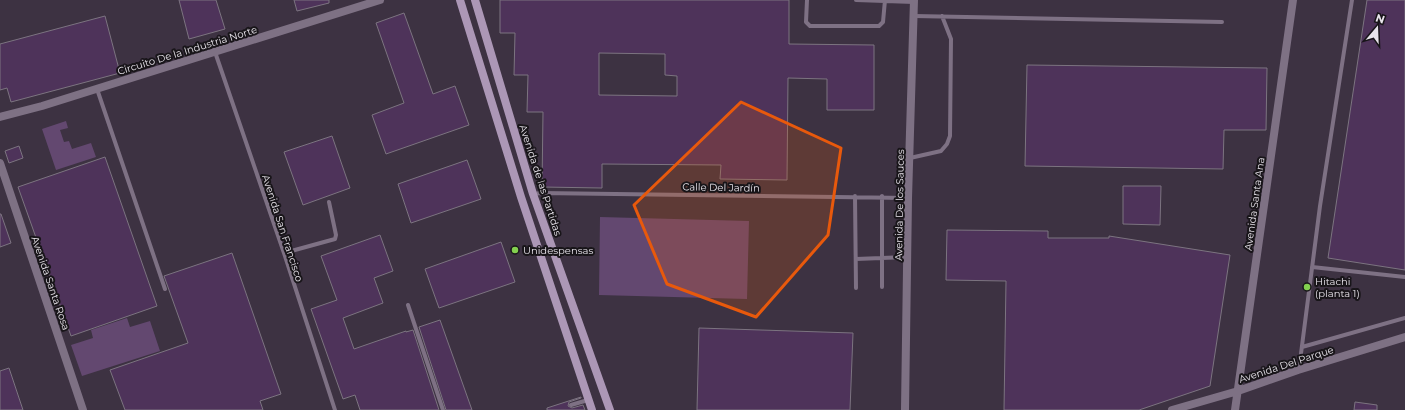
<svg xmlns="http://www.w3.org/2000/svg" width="1405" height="410" viewBox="0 0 1405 410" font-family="Montserrat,sans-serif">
<rect width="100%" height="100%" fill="#322b35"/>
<!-- built -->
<path fill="#3d3242" d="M0,0H1405V410H0Z"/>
<!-- green -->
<path fill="#634870" d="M66,121L68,128L60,130L64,142L69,141L72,149L91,143L96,157L56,170L42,129Z
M600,217L749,221L747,299L599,295Z
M127,318L130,327L150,321L160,351L82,376L71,345L93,338L91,330Z"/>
<!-- building -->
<path fill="#4e335a" stroke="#7c7480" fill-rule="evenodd" d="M179,0H216L225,29L189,39Z
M294,0H329V3L297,11Z
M500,0H789V44L874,45V110H827V79L788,78L787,180L720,179L721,165L602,164V188L542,187L543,112H527L528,75H514L515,33H500ZM599,53L665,54V75L677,76V96L599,95Z
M1367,0H1405V270L1328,258Z
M404,13L433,94L455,86L469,125L386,154L372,115L404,103L376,23Z
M105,16L120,73L11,102L7,88L0,90V44Z
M1027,65L1267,68L1266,130H1224L1223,169L1025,166Z
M332,136L350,188L303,205L284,152Z
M19,146L23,158L9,163L5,151Z
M105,157L157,306L71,336L18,187Z
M467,160L481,199L411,223L398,184Z
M1123,186H1161L1160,225L1123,224Z
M0,214H1L11,243L0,247Z
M947,230L1048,231V238H1109V236L1230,255L1210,386L1139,410H1004L1006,281L946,280Z
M380,235L393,271L374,278L383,303L343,318L354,349L406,331V332L413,330L439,410H360L355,395L343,399L311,309L337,300L321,256Z
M501,242L515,282L439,308L425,269Z
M232,253L281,394L260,401L263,410H125L110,370L188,343L164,276Z
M440,320L472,410H446L419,327Z
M699,328L853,333L850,410H697Z
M9,368L23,410H0V371Z
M581,397V398L569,402L568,406L572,408L583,405L585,410H547V408Z
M1355,402L1377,405V410H1354Z"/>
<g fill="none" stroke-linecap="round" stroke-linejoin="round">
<!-- lane -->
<path stroke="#7e7184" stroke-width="4" d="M807,0L806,22L810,26H879L883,22L885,0
M856,0L914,2
M914,16L1222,22
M215,52L284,253L335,410
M97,89L165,289
M910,158L941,151L947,144L950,136L951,39L942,16
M533,194L541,193L908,198
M855,196L856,288
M882,196V287
M284,253L335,239L336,235L329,202
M856,259L907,257
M1312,267L1405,277
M408,305L443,410
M1302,347L1405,318
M1299,369L1320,206L1352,0
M571,405L588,400"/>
<!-- street -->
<path stroke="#7e7184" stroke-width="8" d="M0,117L42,106L380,0
M0,163L83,410
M905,410L908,198L914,0
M1172,410L1238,391L1298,370L1405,337
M1235,410L1293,0"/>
<!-- secondary -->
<path stroke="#ac97b6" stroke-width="8" d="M460,0L521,197L592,410
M475,0L533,194L610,410"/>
</g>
<!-- marked area -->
<path fill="#e8590c" fill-opacity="0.2" stroke="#e8590c" stroke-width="3" stroke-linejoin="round" d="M741,102L841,148L828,235L756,317L667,284L634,205Z"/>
<!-- markers -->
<g fill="#83d04f" stroke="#181519" stroke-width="1.5">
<circle cx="515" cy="250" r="4"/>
<circle cx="1307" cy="287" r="4"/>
</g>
<g text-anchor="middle" stroke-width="4" stroke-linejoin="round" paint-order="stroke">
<!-- street labels -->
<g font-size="10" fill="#e8e4eb" stroke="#181519">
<text transform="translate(187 50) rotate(-17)" y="4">Circuito De la Industria Norte</text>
<text transform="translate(541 180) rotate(72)" y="4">Avenida de las Partidas</text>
<text transform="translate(721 187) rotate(1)" y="4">Calle Del Jardín</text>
<text transform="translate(1254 204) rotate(-82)" y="4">Avenida Santa Ana</text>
<text transform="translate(899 205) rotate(-89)" y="4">Avenida De los Sauces</text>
<text transform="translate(283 228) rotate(72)" y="4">Avenida San Francisco</text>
<text transform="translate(51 283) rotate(71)" y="4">Avenida Santa Rosa</text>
<text transform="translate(1286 364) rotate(-18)" y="4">Avenida Del Parque</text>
</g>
<!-- poi labels -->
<g font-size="10" fill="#e8e4eb" stroke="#181519" text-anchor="start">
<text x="523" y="254">Unidespensas</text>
<text x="1315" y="285">Hitachi<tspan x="1315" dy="12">(planta 1)</tspan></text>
</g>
</g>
<!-- north arrow -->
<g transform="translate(1377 28) rotate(19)" stroke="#181519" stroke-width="3" paint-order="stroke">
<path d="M0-3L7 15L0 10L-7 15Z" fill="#e8e4eb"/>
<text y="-6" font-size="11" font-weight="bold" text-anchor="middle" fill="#e8e4eb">N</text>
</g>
</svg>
